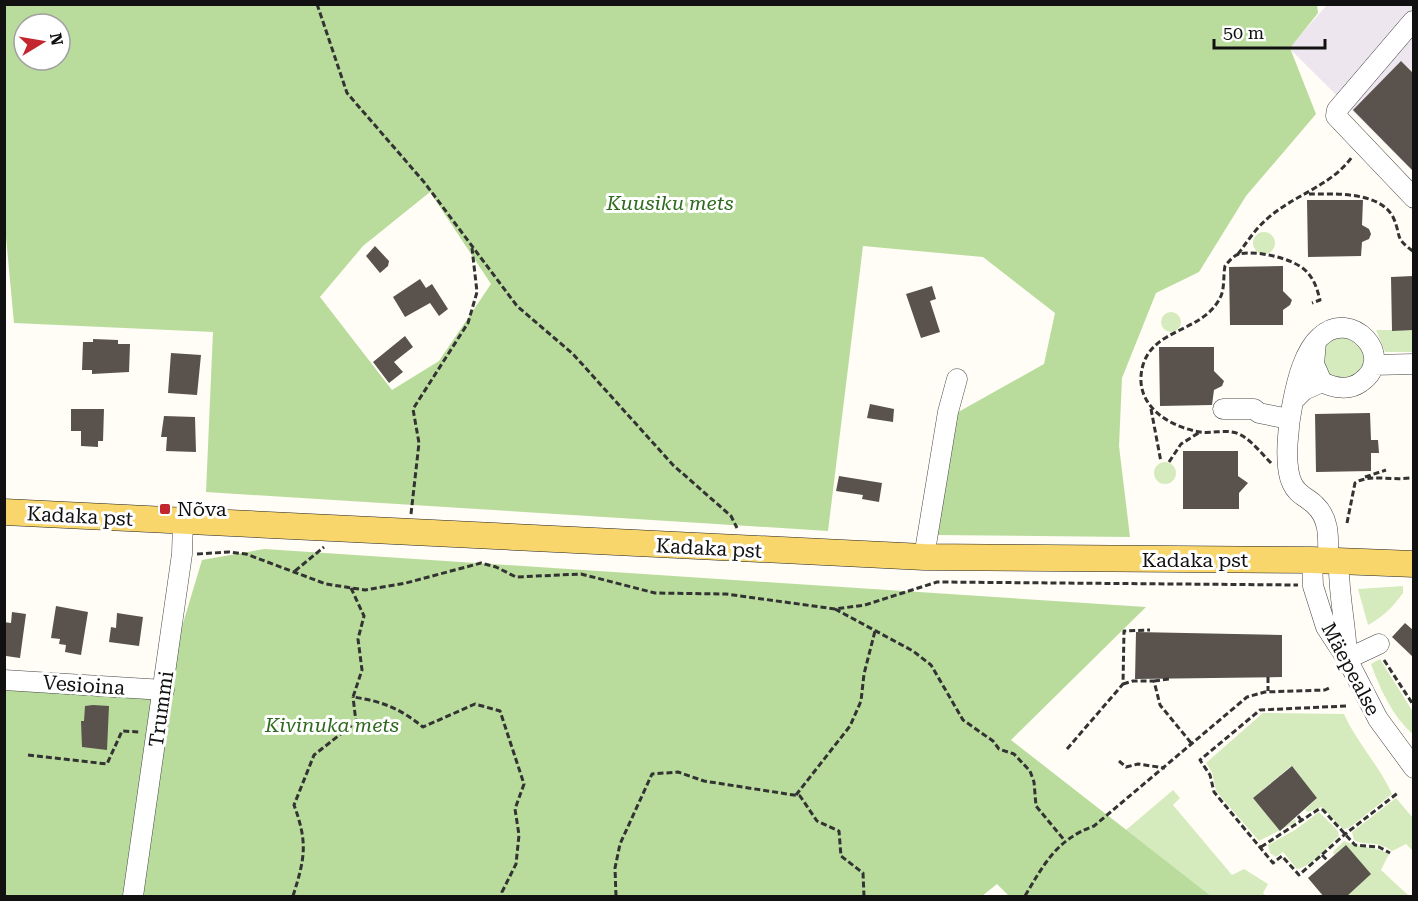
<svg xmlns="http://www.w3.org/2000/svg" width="1418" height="901" viewBox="0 0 1418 901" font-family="'Roboto Serif',serif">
<rect width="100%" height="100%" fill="#fffdf5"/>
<!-- industrial -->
<path fill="#eee6ef" d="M1327,5H1413V171L1289,48Z"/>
<!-- green -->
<path fill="#d5ebbd" d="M1253 243a11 11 0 1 1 22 0a11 11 0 1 1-22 0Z
M1161 322a10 10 0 1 1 20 0a10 10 0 1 1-20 0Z
M1376,330H1413V352H1385Z
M1334,335L1358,339L1366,361L1354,379H1332L1321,369L1322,346Z
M1154 473a11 11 0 1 1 22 0a11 11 0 1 1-22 0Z
M1403,586V593C1393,607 1383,617 1368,625L1358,589Z
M1380,659L1413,712V734C1393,717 1380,689 1371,664Z
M1263,713L1344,714C1357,743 1379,765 1392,794L1349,828L1343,829L1322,807L1308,812L1305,810L1317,798L1291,766L1253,798L1280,830L1295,819L1296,822L1259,841L1216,791L1212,772L1206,763Z
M1173,790L1180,798L1173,805L1232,875L1244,869L1268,884L1263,893L1266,896H1211L1126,830Z
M1396,798L1413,818V851L1406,844L1392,851C1375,839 1366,847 1354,840L1352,832Z
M1319,812L1338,831L1339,836C1328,846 1312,866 1297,869L1283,852L1276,857L1270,853L1268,845L1295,830Z
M1344,841C1359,848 1375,846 1389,854L1381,870L1409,896H1346V845L1334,855L1333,852Z"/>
<!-- forest -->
<path fill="#b9dc9c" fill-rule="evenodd" d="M4,5H1317L1318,13L1290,48L1316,114L1246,196L1199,272L1156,293L1122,378L1119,446L1130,537L937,535L953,415L1044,364L1055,313L983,257L863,246L828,531L206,492L213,332L14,323L4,216ZM24,24H60V60H24ZM430,192L491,284L439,361L392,390L320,297L363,246Z
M264,549L1146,607L1011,740L1211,896H1009L997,884L982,896H5L4,680L163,690L202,560Z"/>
<!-- building -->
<path fill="#5a524d" d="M1401,61L1413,73V171L1353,110Z
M1307,200H1363L1362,225L1369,229L1371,234L1369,239L1362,242L1361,256L1308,257Z
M375,246L389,261L388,266L380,273L366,256Z
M1283,266V291L1292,300L1290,305L1283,310V325H1230L1229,267Z
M1413,276V330L1392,331L1391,277Z
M420,279L426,288L432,284L448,309L439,316L430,303L405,317L393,297Z
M932,286L936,299L930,301L940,332L921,338L906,294Z
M405,336L413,347L394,362L403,372L389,383L373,362Z
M93,339L118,340V344H130L129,372L92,374V370H82L83,342H93Z
M1159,347H1214V371L1224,381L1222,386L1214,390L1212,405L1160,406Z
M171,353L201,355L197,395L168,393Z
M870,404L894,409L893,422L867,418Z
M71,409H104L103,441H98V447L81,446V431H71Z
M1370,413L1371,440H1378L1379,453H1371V471L1316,472L1315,414Z
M164,416L195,417L196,452L166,451L167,437H161Z
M1183,451H1238V476L1248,483L1239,493V509H1183Z
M839,476L882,483L879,502L862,499L863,495L836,491Z
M56,606L88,612L81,655L65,652L66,645L59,644L60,639L51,638Z
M12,612L26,614L20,658L6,656L4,622L11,623Z
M117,613L143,617L139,646L109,642L111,627L116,628Z
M1405,623L1413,630V657L1392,637Z
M1136,632L1282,635V677L1135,679Z
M93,705L109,706L107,750L82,747L81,721H84L85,706Z
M1292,766L1317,798L1280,831L1253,798Z
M1346,845L1371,874L1346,897H1324L1308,878Z"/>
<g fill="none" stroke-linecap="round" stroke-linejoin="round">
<!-- minor casing -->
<g stroke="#444" stroke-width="21">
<path id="minor" d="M1413,21L1337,110L1336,116L1414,198
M1316,342L1314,364L1322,382C1334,388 1349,391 1361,382C1397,357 1351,307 1320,337C1304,351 1297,381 1293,401L1304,390L1322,382
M1373,365L1414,364
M1293,401C1289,421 1283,464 1292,483C1297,495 1307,497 1315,505C1331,520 1328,541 1328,561
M1223,409H1254L1259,413L1289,419
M924,557L948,412L957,379
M1312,560L1313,586L1326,627L1347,659L1378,719L1414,768
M1339,562C1338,594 1346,624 1347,656
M1347,659L1379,644
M4,680L164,690
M133,896L182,554L183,521"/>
</g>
<!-- major casing -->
<g stroke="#222" stroke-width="27">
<path id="major" d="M4,512L924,557L1312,560L1414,564"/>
</g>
<!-- path -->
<path stroke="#333" stroke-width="3" stroke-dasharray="6 3" stroke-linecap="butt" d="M317,4L347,93L424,182L517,306L573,354L673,465L731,516L737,528
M1309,194C1334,194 1379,191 1393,217C1402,236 1393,237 1414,252
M1238,254C1247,242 1256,228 1268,218C1294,195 1331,186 1352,157
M1151,409L1161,462
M1169,462L1181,444L1200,432
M1271,463C1262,454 1252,441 1241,435C1229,428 1213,434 1200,432C1166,426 1132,403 1143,365C1154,328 1203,332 1220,298C1225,289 1223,276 1225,266C1229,261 1233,256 1239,254C1256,250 1293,258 1306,271C1314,279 1317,288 1320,300L1312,303
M1365,477L1386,470
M411,514L419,443L413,409L468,323L477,292L472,248
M1347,523L1355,483C1370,473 1395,482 1414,477
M197,554L229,552L246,554L326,584L365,590L406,583L481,563L496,567L516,577L581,574L655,593L726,594L835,609L865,605L937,582L1298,585
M295,571L324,547
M351,588L364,616L358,639L362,670L353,697C382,701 401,709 423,727L475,704L500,711L524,784L515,809L519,835L516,864L502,892L503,896
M835,609L913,651L931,665L963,720L993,741L999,749L1014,754L1030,771L1034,782L1036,806L1065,841
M1384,660L1414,706
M1268,677V691
M1154,681L1169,679
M1123,684L1133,681H1154L1160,705L1192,744
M1346,706L1260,710L1200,760L1210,775L1214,792L1273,863L1282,856L1299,875L1344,835L1399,792
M1067,749L1123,684L1124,631L1150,630
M28,755L107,764L122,731L140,732
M1119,761L1126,767L1138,764L1165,768
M796,795L850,726L861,701L864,674L875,631
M1298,816L1302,821
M1261,847L1319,809L1323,810L1355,845L1379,847L1390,853
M1322,855L1328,861
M293,896C305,858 308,843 294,805L314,755L356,722L353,697
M616,896L615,868L620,844L652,774L678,772L704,781L800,796L817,821L839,831L841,856L863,873L864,896
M1025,896C1044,864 1057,839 1094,826L1247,697L1265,692L1325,690L1331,687"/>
<!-- minor -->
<use href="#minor" stroke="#fff" stroke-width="20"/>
<!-- major -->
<use href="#major" stroke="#f9d66b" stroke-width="26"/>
</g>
<!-- markers -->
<rect fill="#c4262e" stroke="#fff" stroke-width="2" x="159" y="503" width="12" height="12" rx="3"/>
<g text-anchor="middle" stroke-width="6" stroke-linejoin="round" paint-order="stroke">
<!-- park labels -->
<g font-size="20" font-style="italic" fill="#2f6b1f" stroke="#fff">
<text x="670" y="210">Kuusiku mets</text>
<text x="332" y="732">Kivinuka mets</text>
</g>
<!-- poi labels -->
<g font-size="20" fill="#111" stroke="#fff" text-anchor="start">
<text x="177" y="516">Nõva</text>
</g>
<!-- street labels -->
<g font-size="20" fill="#111" stroke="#fff">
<text transform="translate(80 516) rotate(3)" y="7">Kadaka pst</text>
<text transform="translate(709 548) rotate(3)" y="7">Kadaka pst</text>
<text x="1195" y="567">Kadaka pst</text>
<text transform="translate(1351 669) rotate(62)" y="7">Mäepealse</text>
<text transform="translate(84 685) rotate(4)" y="7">Vesioina</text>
<text transform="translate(161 709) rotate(-82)" y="7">Trummi</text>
</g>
</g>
<!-- border -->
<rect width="1418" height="901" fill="none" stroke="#111111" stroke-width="12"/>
<!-- north arrow -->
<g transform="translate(42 42) rotate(79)"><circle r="28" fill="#ffffff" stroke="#a0a0a0" stroke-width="1.5"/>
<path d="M0-4.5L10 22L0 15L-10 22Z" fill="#c4262e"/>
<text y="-9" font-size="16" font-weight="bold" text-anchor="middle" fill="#111111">N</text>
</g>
<!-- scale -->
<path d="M1214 39v9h111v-9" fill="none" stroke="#111111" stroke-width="3"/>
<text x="1223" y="39" font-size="18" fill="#111111" stroke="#ffffff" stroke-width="4.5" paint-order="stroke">50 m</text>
</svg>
